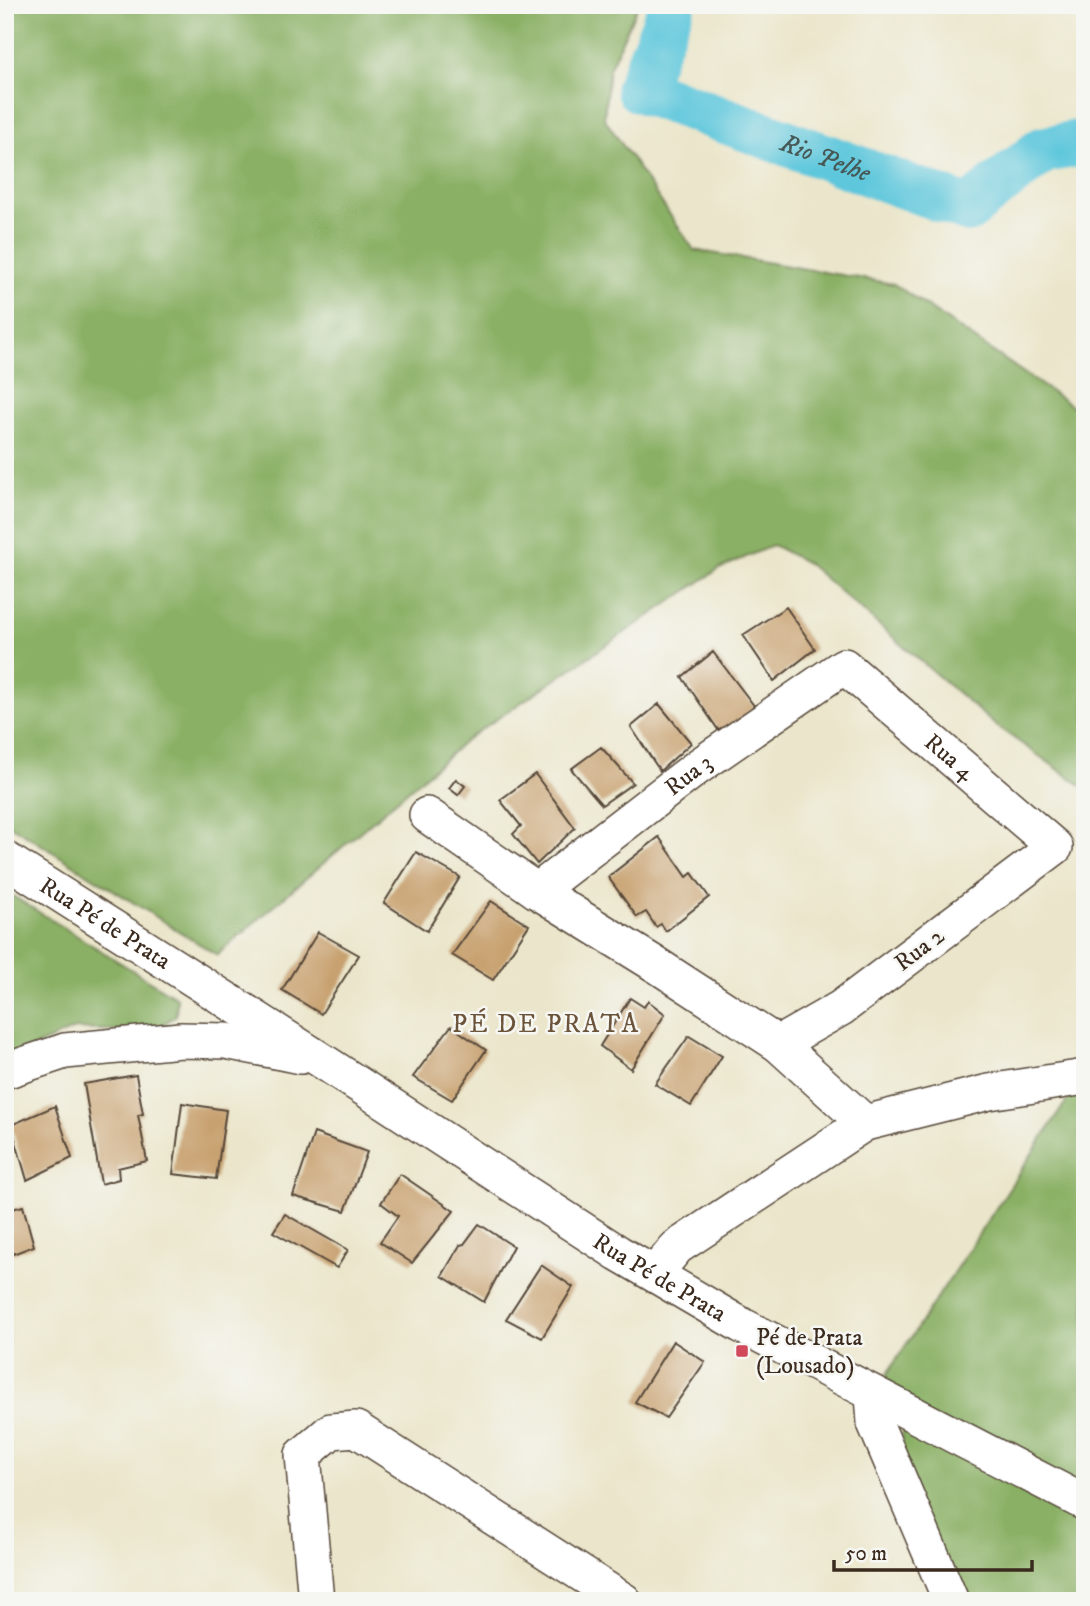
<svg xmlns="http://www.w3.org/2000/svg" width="1090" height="1606" viewBox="0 0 1090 1606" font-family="'IM FELL DW Pica',serif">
<rect width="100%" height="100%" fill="#f6f6f2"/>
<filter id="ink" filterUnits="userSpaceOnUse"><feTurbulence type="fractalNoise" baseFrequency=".0143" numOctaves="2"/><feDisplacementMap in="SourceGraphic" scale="14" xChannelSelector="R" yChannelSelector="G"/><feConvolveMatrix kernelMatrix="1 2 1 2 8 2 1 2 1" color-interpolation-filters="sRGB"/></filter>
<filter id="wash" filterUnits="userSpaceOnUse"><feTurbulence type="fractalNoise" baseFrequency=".00686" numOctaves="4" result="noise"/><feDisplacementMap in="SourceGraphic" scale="28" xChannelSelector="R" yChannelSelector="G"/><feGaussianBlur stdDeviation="1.57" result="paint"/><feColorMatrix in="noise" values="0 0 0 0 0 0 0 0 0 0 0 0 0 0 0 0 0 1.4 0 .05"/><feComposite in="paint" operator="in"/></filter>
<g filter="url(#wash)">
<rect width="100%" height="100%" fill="#ebe6cb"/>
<!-- forest -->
<path fill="#8ab065" stroke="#626d42" stroke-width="2" d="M5,5H638L609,69L604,118L694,250L894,284L1085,415V788L995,725L807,563L773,545L719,569L470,737L217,955L5,822Z
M5,891L177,998L176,1015L153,1032L74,1029L5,1060Z
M1085,1073V1503L873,1395Z
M903,1426L1085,1518V1601H951L899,1479Z"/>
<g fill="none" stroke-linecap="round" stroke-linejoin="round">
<!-- river -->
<path stroke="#5fc7dc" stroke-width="47" id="s1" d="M672,5L639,89L968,209L1043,150L1085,142"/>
</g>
<g id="blocks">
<!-- building -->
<path fill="#c8a170" d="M786,607L815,649L774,681L743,635Z
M713,652L755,707L721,734L682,677Z
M659,704L691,743L660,771L631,727Z
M601,747L633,783L602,805L571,769Z
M535,774L575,828L537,864L513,834L521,826L500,800Z
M456,779L465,786L458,795L449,788Z
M659,837L687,877L692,873L709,897L666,931L661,924L656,927L646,912L637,917L608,877Z
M416,852L460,877L427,931L384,903Z
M491,901L529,925L493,980L452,955Z
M318,932L359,955L321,1014L282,990Z
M630,998L644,1007L648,1001L665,1014L631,1069L600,1046Z
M451,1026L486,1050L452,1100L413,1077Z
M689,1036L722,1056L691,1106L655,1084Z
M136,1075L143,1114L138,1115L147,1161L118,1168L119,1179L101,1184L84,1084Z
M182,1103L226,1110L216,1179L173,1174Z
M55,1106L72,1158L27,1180L11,1125Z
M314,1133L367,1152L345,1211L293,1196Z
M400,1174L454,1211L412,1263L380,1242L398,1216L381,1203Z
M23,1206L34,1246L5,1257V1211Z
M285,1214L348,1250L337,1268L273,1232Z
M479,1224L513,1246L484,1302L442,1276L460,1245L464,1244Z
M541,1265L573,1287L542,1338L506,1319Z
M673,1341L705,1362L666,1418L635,1402Z"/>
</g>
</g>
<g filter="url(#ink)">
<use href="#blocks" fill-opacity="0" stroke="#554638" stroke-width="2"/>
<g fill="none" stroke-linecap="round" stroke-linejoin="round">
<!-- minor casing -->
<g stroke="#554638" stroke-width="38">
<g id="minor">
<path d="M427,815L537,891L658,966L778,1044L865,1123"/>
<path id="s2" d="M5,859L324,1062L618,1253L741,1325L1085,1503"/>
<path id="s3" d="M537,891L699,766L844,666L1055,847L841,1008L778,1044"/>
<path d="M5,1071L65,1051L181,1040L226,1041L301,1056"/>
<path d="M655,1273L677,1247L865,1123L989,1092L1085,1077"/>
<path d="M873,1395L875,1423L951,1601"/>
<path d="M316,1601L303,1455L331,1431L356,1429L624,1601"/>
</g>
</g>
<!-- minor -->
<use href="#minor" stroke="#fff" stroke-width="35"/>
</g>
</g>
<!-- markers -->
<rect fill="#d1495b" stroke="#f6f6f2" stroke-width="2.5" x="735" y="1344" width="14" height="14" rx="3.5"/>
<g text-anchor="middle" stroke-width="5" stroke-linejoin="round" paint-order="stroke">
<!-- street labels -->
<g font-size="24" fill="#3b2a1e" stroke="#f6f6f2">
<text dy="8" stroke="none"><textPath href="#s3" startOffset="520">Rua 4</textPath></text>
<text dy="8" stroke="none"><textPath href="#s3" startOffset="191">Rua 3</textPath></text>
<text dy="8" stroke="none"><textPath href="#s2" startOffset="119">Rua Pé de Prata</textPath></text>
<text transform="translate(919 949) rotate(-37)" y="8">Rua 2</text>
<text dy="8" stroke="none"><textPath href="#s2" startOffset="777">Rua Pé de Prata</textPath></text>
</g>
<!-- poi labels -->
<g font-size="24" fill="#3b2a1e" stroke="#f6f6f2" text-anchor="start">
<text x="756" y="1345">Pé de Prata<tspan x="756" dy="28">(Lousado)</tspan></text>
</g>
<!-- water labels -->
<g font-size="26" font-style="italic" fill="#465957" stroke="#f6f6f2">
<text dy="9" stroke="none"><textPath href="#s1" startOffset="289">Rio Pelhe</textPath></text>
</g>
<!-- neighbourhood labels -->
<g font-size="26" letter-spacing="2" fill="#6c543b" stroke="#f6f6f2">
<text x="546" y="1032">PÉ DE PRATA</text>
</g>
</g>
<!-- margin -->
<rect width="1090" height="1606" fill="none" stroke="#f6f6f2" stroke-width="28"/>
<!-- scale -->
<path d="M834 1560v10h198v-10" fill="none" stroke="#3b2a1e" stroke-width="3.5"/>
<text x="845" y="1560" font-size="21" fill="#3b2a1e" stroke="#f6f6f2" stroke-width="5" paint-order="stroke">50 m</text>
</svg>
